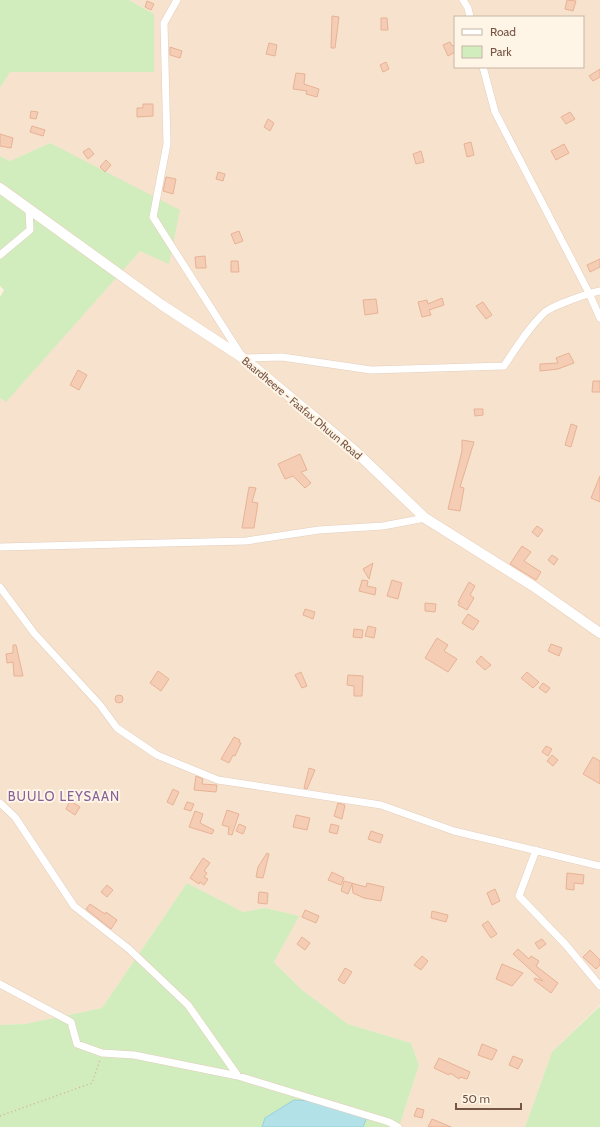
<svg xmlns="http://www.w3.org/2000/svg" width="600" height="1127" viewBox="0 0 600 1127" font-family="Cabin,sans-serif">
<rect width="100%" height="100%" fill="#fef1df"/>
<!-- residential -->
<path fill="#f6e2cd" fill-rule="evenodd" d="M129,0H600V1005L552,1052L525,1127H399L419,1065L411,1043L348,1024L302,990L274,962L298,916L265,908L243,912L187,883L102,1008L25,1024L0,1025V398L6,401L140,251L98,169L50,143L10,161L0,156V88L10,72L154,71V14ZM455,17H583V67H455Z"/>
<!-- green -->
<path fill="#d1ecbd" d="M0,0H129L154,14V72H10L0,88Z
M50,143L180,210L169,264L140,251L6,402L0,398V297L4,290L0,286V156L10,161Z
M187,883L243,912L265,908L299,916L274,962L302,990L348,1024L411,1043L419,1065L399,1127H0V1025L25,1024L102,1008Z
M600,1006V1127H525L552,1052Z"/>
<!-- water -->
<path fill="#b3e1e8" stroke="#98d2da" d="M294,1100L313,1101L367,1117L363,1127H262L265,1118Z"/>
<!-- building -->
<path fill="#f5cdb5" stroke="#e8b294" d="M567,0L576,1L573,11L565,9Z
M147,1L154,4L151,10L145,7Z
M332,16L339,17L335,48H331Z
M381,18H387L388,30H381Z
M450,42L452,46L455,45V52L448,56L443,45Z
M269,43L277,45L275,56L266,54Z
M170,47L182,51L180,58L170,55Z
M386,62L389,69L383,72L380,65Z
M600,69V77L593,81L589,76Z
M296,73L305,74L304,84L319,89L317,97L306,94L307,91L293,89Z
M143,104H153V116L137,117V108H143Z
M31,111L38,112L36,119L30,118Z
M570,112L575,119L566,124L561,117Z
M268,119L274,123L270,131L264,127Z
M32,126L45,130L43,136L30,132Z
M0,134L13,138L11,148L0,146Z
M471,142L474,155L467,157L464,144Z
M564,144L569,153L556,160L551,151Z
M89,148L94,154L88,159L83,152Z
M421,151L424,162L416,164L413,154Z
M106,160L111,165L105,172L100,167Z
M218,172L225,174L223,181L216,179Z
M166,177L176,179L173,194L163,191Z
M239,231L243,241L235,244L231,234Z
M205,256L206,268H196L195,257Z
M600,259V267L590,272L587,265Z
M231,261H238L239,272H231Z
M442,298L444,305L429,310L431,315L422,317L418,302L427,300L428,304Z
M376,299L378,313L365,315L363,300Z
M483,302L492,315L486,319L476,306Z
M569,353L574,363L558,369L540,371V364L558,363L556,358Z
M78,370L87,375L79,390L70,385Z
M593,381H600V392H592Z
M474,409H483V415L475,416Z
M571,424L577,426L571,447L565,445Z
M462,440L474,442L460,487L464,488L460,511L448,509L462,451Z
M300,454L307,470L301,472L311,483L305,488L293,476L285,479L278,464Z
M600,476V502L591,498Z
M249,487L256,488L252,502L258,503L254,528H242Z
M537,526L543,530L538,537L532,532Z
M522,546L531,552L524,561L541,572L536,580L510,564Z
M552,555L558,559L554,565L548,560Z
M373,563L369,579L363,569Z
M362,580L368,581L367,586L376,588L375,595L359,591Z
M392,580L402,583L398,599L387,596Z
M469,582L475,586L470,595L474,598L467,610L458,605L460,602H458Z
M425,603L436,604L435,612L425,611Z
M305,609L315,612L313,619L303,615Z
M468,614L479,621L473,630L462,623Z
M368,626L376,628L374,638L365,636Z
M354,629L363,630L362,638L353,637Z
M437,638L448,645L444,651L457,659L448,672L425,658Z
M551,644L562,648L559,656L548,651Z
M13,645H16L23,676H14L13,662L7,663L6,654L13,653Z
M481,656L491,665L485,670L476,662Z
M158,671L169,679L161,691L150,683Z
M301,672L307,686L302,688L295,675Z
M527,672L539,682L533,688L521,678Z
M348,675L363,676L362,696H354V686L347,685Z
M543,683L550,688L546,693L539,688Z
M115 699a4 4 0 1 1 8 0a4 4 0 1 1-8 0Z
M234,737L240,740L239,742L241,743L235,756L233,755L229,763L221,759Z
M546,746L552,749L548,756L542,752Z
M552,755L558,760L553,766L547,761Z
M593,757L600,761V784L583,774Z
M309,768L315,770L307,789L304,788Z
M196,776L203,779L202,784L217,785L216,792L194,790Z
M173,789L179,792L173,805L167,802Z
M70,801L80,807L75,815L66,809Z
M187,802L194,804L191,811L184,809Z
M338,803L345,805L342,819L334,816Z
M227,810L239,814L232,835L228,834L229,827L222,825Z
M195,811L203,814L200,823L214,830L212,834L189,827Z
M296,815L310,818L307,830L293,827Z
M239,824L246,827L243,834L236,831Z
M331,824L339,826L337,834L329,832Z
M371,831L383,835L380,843L368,839Z
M267,853L269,854L263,878L256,877L258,867Z
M203,858L210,863L204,871L207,873L204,877L208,879L204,885L200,882L199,884L190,878Z
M332,872L344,878L341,885L328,880Z
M567,873L584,875L583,884L574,883V890L566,889Z
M344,881L366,887L367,883L384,887L381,901L364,898L353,893L352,884L348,894L341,891Z
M107,885L113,890L107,897L101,892Z
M495,889L500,901L492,905L487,893Z
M259,892L268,893L267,904L258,903Z
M90,904L105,914L106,912L117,920L111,929L86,909Z
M305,910L319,916L316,923L302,917Z
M432,911L448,915L446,922L431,918Z
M488,921L497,934L491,938L482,925Z
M302,937L310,943L305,950L297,944Z
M542,939L546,944L539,949L535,943Z
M518,949L529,959L531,956L539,961L536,966L558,983L551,993L534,980L535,978L543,981L513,954Z
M590,950L600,960V965L596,969L583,957Z
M422,956L428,961L421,970L414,965Z
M502,964L523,973L512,986L496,979Z
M345,968L352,972L344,984L338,980Z
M482,1044L497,1050L492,1060L478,1055Z
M513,1056L523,1060L518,1069L509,1065Z
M439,1058L470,1072L467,1079L460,1077L459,1079L450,1073L449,1075L434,1068Z
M417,1108L424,1110L422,1118L414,1116Z
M432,1119L451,1127H428Z"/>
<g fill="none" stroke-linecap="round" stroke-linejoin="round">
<!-- street casing -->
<g stroke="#e4cebe" stroke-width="8">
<path id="street" d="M177,0L164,23L167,144L153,217L243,358L282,357L371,370L504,366C516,348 529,327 545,312C554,305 589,293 600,291
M463,0L468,8L470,17
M483,67L495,112L589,293L600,318
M0,255L30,230L29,209
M0,547L246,541L319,530L383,526L425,518
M0,587L34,633L100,705L117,728L157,755L218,780L381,805L454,831L600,866
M0,803L15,817L74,906L129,949L188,1005L238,1076
M536,850L519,896L566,945L600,986
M0,984L71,1022L77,1044L102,1053L134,1055L238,1076L389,1122L398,1127"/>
</g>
<!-- secondary casing -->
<g stroke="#e9cfba" stroke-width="11">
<path id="secondary" d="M0,188L162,305L243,358L354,450L425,518L533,586L600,633"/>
</g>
<!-- path -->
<path stroke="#d9b098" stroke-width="1.5" stroke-dasharray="1 3" stroke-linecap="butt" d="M0,1116L92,1083L100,1060"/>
<!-- street -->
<use href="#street" stroke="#fff" stroke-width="7"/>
<!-- secondary -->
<use href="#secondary" stroke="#fff" stroke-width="10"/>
</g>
<g text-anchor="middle" stroke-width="4" stroke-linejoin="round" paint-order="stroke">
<!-- street labels -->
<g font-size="11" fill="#755545" stroke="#fff5e6">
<text transform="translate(302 408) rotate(40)" y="4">Baardheere - Faafax Dhuun Road</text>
</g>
<!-- quarter labels -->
<g font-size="13" letter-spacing="1" fill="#856099" stroke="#fff5e6">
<text x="64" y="801">BUULO LEYSAAN</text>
</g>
</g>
<!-- legend -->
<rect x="454" y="16" width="130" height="52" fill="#fff5e6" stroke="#c8b5a6"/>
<rect x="462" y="29" width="20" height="6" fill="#ffffff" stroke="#c8b5a6"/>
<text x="490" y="36" font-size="12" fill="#755545">Road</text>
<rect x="462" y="46" width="20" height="12" fill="#d1ecbd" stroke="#c8b5a6"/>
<text x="490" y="56" font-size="12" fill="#755545">Park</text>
<!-- scale -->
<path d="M456 1103v6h65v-6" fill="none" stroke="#755545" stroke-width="2"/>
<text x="462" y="1103" font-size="12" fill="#755545" stroke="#fff5e6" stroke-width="3" paint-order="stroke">50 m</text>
</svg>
